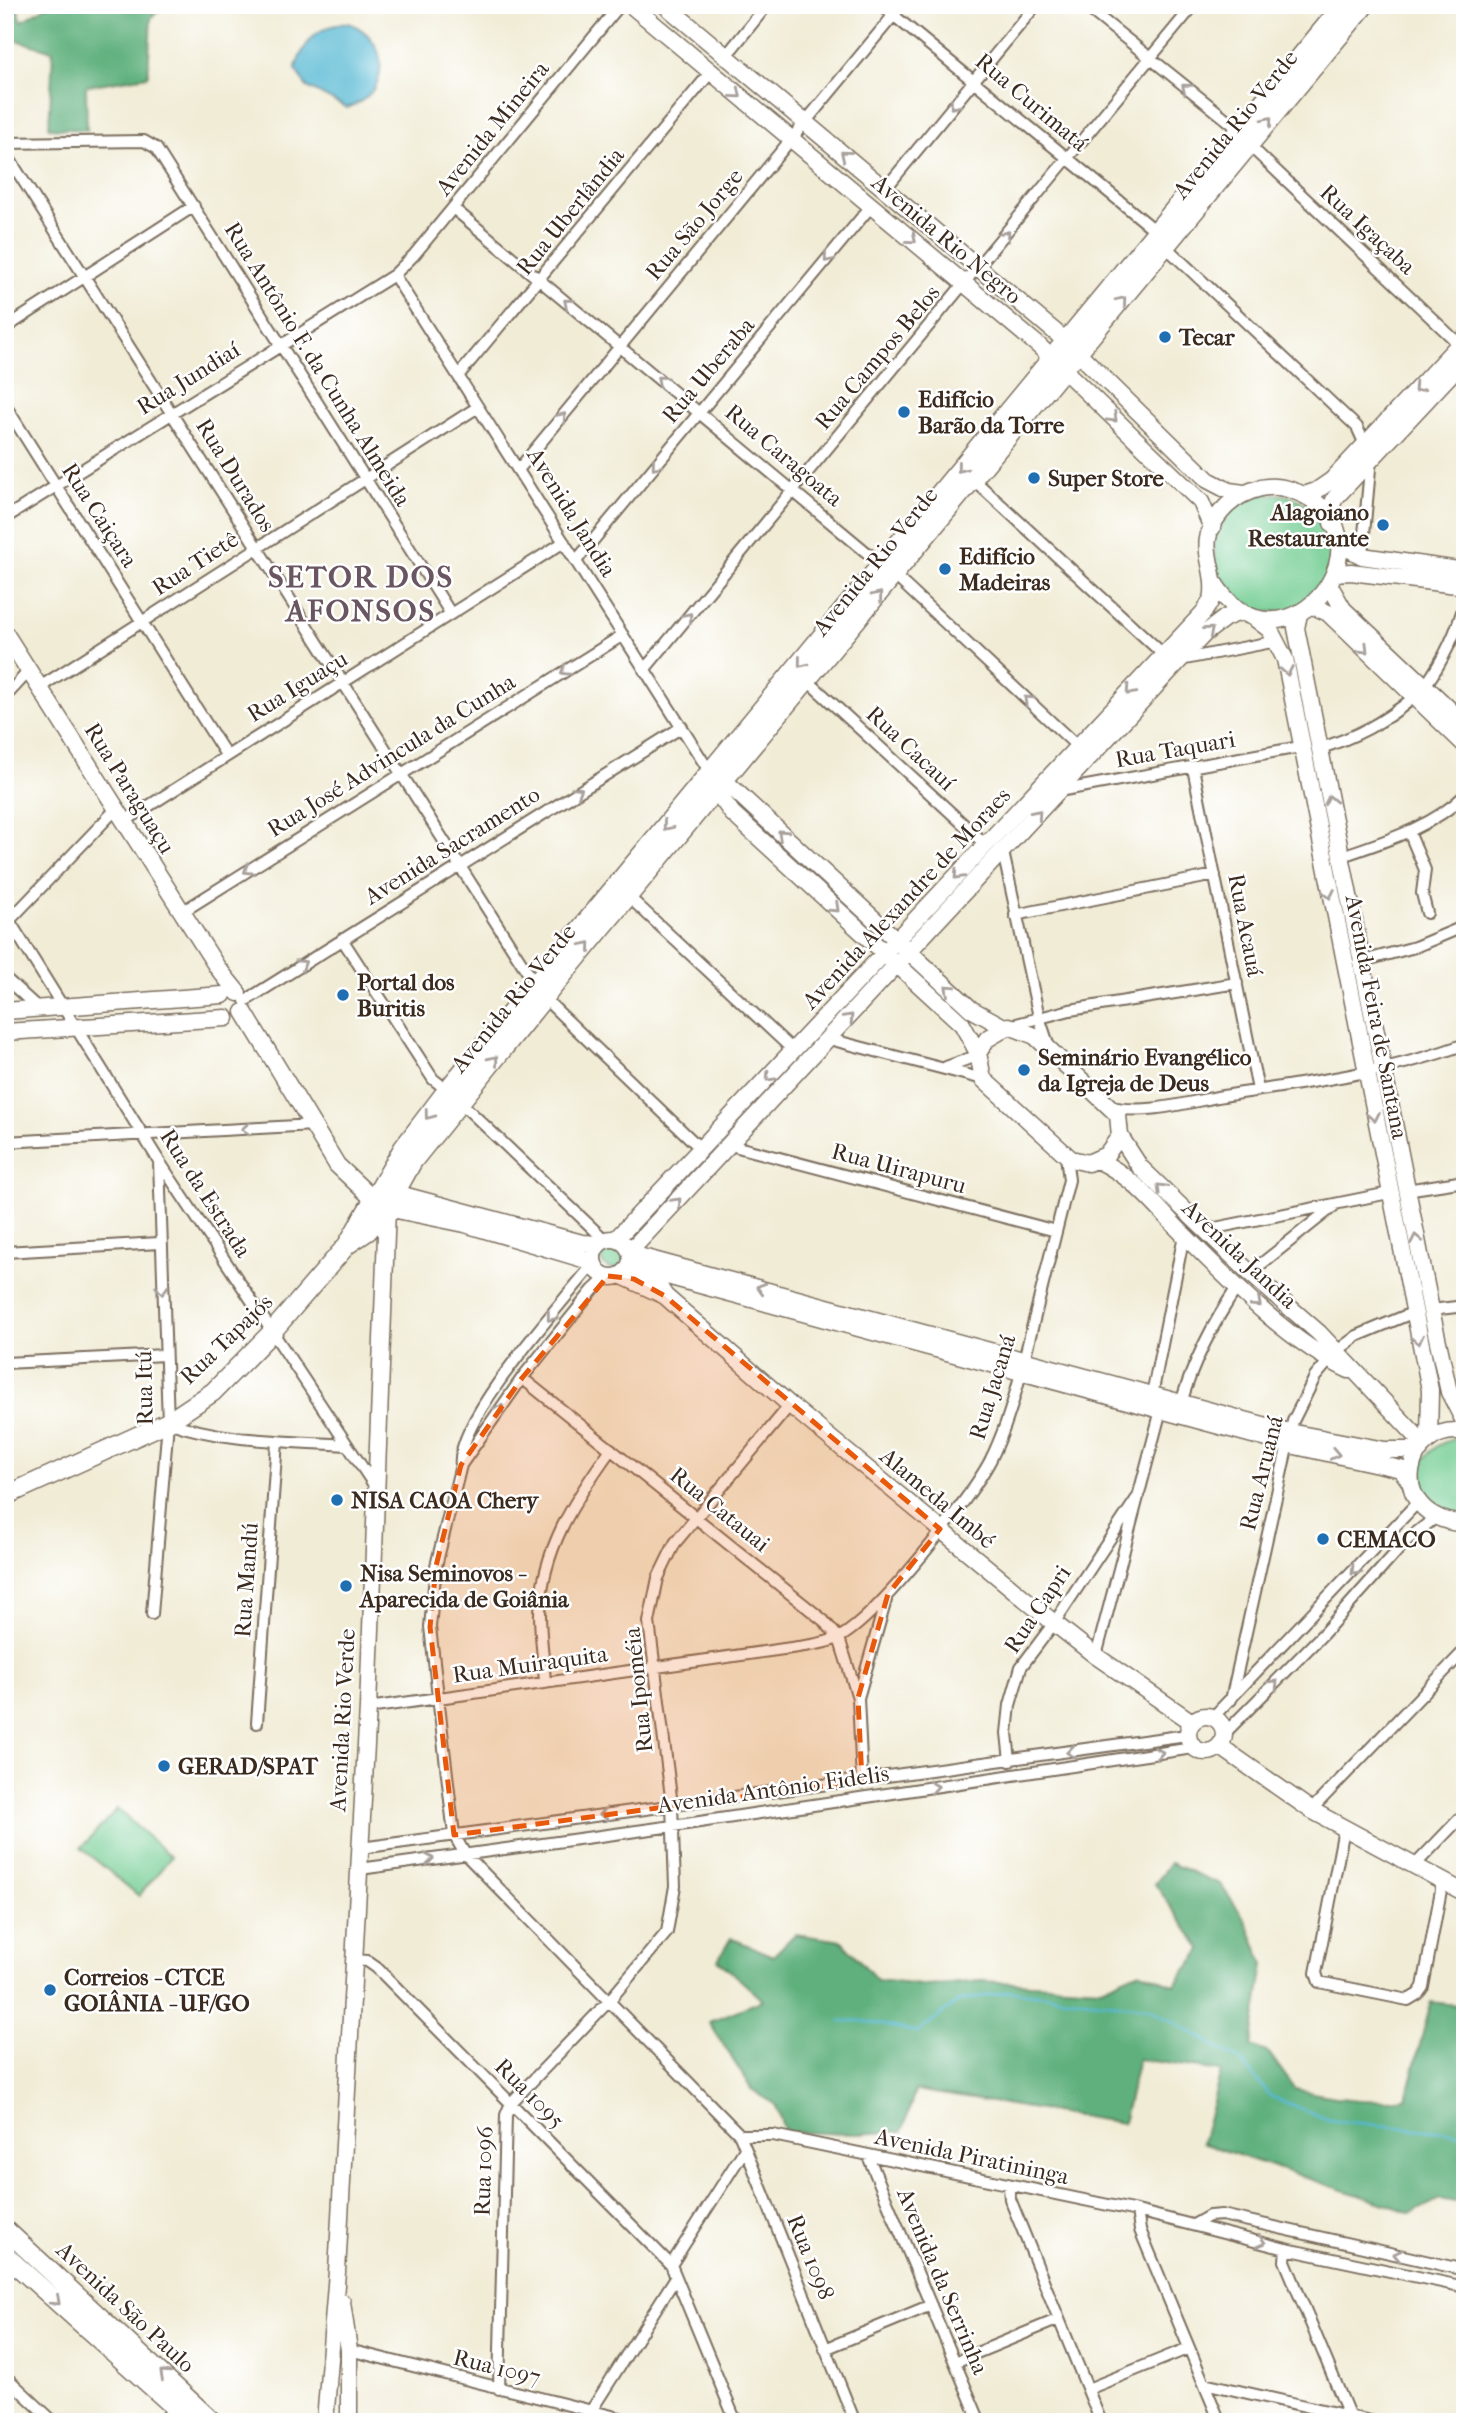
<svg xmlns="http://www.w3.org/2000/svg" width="1470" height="2427" viewBox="0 0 1470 2427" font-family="'IM FELL French Canon',serif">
<rect width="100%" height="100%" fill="#fff"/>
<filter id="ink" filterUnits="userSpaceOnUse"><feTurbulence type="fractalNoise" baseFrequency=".0143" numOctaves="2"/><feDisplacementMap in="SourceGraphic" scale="14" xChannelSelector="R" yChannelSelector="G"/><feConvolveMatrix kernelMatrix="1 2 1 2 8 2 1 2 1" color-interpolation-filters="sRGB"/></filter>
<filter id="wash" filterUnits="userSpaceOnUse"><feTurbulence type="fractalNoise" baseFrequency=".00686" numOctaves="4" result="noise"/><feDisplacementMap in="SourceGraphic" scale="28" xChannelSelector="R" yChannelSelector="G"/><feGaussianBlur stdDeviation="1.57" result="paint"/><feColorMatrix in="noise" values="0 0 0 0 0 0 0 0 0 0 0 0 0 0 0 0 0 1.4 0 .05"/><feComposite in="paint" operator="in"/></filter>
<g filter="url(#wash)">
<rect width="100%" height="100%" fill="#f1ecd6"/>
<!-- green -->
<path fill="#73cd93" stroke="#577c58" stroke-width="2" d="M1214 553a59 59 0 1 1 118 0a59 59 0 1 1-118 0Z
M601 1257a12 12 0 1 1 24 0a12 12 0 1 1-24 0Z
M1453,1439H1465V1516C1412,1517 1402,1454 1453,1439Z
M117,1809L171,1857L139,1896L81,1848Z"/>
<!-- forest -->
<path fill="#5eb07d" stroke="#4c6d4e" stroke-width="2" d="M5,5H16L22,21L49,5H165L151,18L148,76L86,86L87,130L49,128L53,51L5,37Z
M1170,1863L1220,1884L1245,1919L1264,1964L1251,2046L1269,2053L1295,2089C1333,2098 1367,2104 1406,2098L1431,2002L1457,2005L1465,2012V2204L1440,2199L1412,2213L1202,2143L1221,2071L1138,2059L1123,2123L915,2090L903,2131L858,2134L785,2132L775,2104L752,2090L709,2022L763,2000L718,1960L731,1938L773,1956L795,1934L842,1941L877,1980L929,1986L981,1981L1101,1988L1139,1971L1174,1985L1202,1950L1155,1884Z"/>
<!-- water -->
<path fill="#54b8d3" stroke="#487178" stroke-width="2" d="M349,23C392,40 391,94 347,108L307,87L295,69C305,40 318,25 349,23Z"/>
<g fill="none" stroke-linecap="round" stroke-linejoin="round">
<!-- stream -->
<path stroke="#54b8d3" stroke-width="2.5" d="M840,2021H863L918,2032L959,2001L1011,1991L1149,2008L1240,2060L1270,2096L1329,2120L1465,2134"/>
</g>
</g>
<g filter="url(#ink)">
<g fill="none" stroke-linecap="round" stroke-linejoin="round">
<!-- street casing -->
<g stroke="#7b6e5e" stroke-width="14">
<path id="street" d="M881,5L1156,231
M1084,5L1240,130
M726,56L767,5
M5,143L144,141L156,148L451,614
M1249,145L1459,344
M5,152L544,998L702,1150
M885,189L1036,5
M453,208L895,576L1078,747
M1166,247L1357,427L1371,458L1362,556
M394,275L711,774
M5,328L194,206
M458,376L711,72
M5,405L226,755
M518,470L902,5
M974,480L1164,655
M5,518L394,275L414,255L620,5
M576,561L872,205
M1180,660L1277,641
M644,670L1194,5
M808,681L986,845
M1425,686C1444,659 1457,633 1465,601
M40,687L478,407
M5,697L29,671
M1318,749C1356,737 1383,723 1413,698
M1193,768L1258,1090
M1059,791L1300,747
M125,821L564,542
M1409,832L1425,870L1422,893L1427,913
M1003,852L1039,1017L1049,1047
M1342,856C1385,841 1431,828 1465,795
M629,897L794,1051
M182,912L623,635
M5,914L159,1161L376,1488
M1015,915L1215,875
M5,925L117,808
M342,939L433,1079L447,1090
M1363,961L1415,947L1465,926
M5,978L39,1009
M245,1001L682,727
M1009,1026L1070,1010L1237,983
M829,1039L983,1079
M946,1067L976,1056
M460,1102L605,1240
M1111,1107C1147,1115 1188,1102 1223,1096C1303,1083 1389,1073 1465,1044
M5,1142L314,1125
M730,1145L1056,1231
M1406,1190L1465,1181
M1205,1230L1389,1193
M5,1252L159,1243
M594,1263C564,1301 454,1421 461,1465L436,1566L430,1627L454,1835L465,1854L740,2135L855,2422
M1250,1273L1335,1205
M1431,1310L1465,1306
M5,1363L165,1355
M522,1378L823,1620L839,1638L858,1698
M1152,1395L1184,1235
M1181,1403C1194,1359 1213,1323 1238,1286
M168,1422C223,1442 288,1441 346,1445
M461,1465L522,1378L593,1290L608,1276
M152,1614L168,1422L159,1161
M1096,1656L1161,1410
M545,1683C544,1660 540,1637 540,1614C541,1550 576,1498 611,1449
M1231,1700L1293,1421L1315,1377L1337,1351L1357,1336L1412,1313
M368,1708L798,1647C812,1645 828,1643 840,1637C879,1615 968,1502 990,1461C1003,1435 1012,1407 1019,1380L1069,1180L1066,1156
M1213,1717L1418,1502
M257,1723L277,1441
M1226,1732L1323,1634L1408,1539L1435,1518
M1010,1761L1007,1733L1010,1705L1021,1667L1054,1623L1139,1495
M862,1781L858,1698L886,1600
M1311,1810L1465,1650
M1344,1829L1316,1973L1319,1982L1408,2000L1418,1994L1423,1987L1441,1890L1440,1877
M361,1848L1187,1735
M1416,1864L1465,1813
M360,1869L673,1826L1193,1748
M355,1960L367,1961L377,1968L671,2265L736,2422
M740,2135H773L1137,2211L1286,2249L1465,2287
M868,2156L980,2422
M1009,2186L1010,2199L1101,2422
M1137,2211L1140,2230L1220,2422
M1195,2224L1209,2216L1222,2215L1465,2270
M1286,2249L1285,2261L1352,2422
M671,2265L745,2149
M825,2349L931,2305
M349,2350L636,2422
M955,2362L1059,2319
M5,2376L54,2422
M1204,2383L1375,2422
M499,2389L506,2115L511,2103L609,2001L667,1932L675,1886L672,1805L649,1622L658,1578L675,1543L790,1405
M1088,2389L1189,2348
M162,2422L175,2408
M584,2422L676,2277"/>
</g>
<!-- secondary casing -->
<g stroke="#7b6e5e" stroke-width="19">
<path id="secondary" d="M631,5L1039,346L1201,502L1212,528
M665,5L1066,341L1208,480L1229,491L1244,493
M1304,495L1316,491L1332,480L1465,338
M1332,523L1331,507L1335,498L1465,359
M1338,543L1362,556L1465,571
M1336,573L1351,572L1465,586
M1330,586L1343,609L1465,724
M1313,606L1328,613L1465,745
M1299,614L1296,628L1431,1310L1449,1392L1465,1423
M1253,617L1270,630L1285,659L1430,1390L1429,1440
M5,633L217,967L238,993
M714,775L726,782L971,1009L1004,1027
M713,781L717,792L732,813L962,1024L978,1053
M5,1011L223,995
M244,1012L337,1165L373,1199L387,1208L465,1224L593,1262
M1009,1026L1035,1036L1118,1115L1120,1136L1106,1155L1088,1163L1071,1159L983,1079L978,1053L987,1039Z
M5,1032L226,1018
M1120,1136L1140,1167L1250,1273L1319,1333L1424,1444
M1097,1160C1131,1175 1154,1204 1179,1230C1226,1277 1289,1343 1349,1370
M384,1190L582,1243L599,1244
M593 1258a19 19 0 1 1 38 0a19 19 0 1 1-38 0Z
M616,1239L1204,612C1207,606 1213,600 1213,593C1216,563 1194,545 1221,512C1237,493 1264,482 1288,489C1411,526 1284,696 1213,581
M630,1251L1204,634L1225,618L1242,611
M631,1254L1289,1432L1385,1450H1420
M630,1266L1286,1444L1401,1469L1410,1482
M656,1273L655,1280L665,1296L790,1405L1054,1623L1096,1656L1192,1722
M620,1275L663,1295
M1465,1432C1406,1421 1380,1516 1465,1524
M1188 1734a18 18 0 1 1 36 0a18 18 0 1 1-36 0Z
M1221,1747L1311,1810L1465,1893
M342,2302L349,2350V2422
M325,2422L337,2272L368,1708L387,1208"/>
</g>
<!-- primary casing -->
<g stroke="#7b6e5e" stroke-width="21">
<path id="primary" d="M347,1245L403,1148L447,1090L1343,5
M5,1496L168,1422L213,1392L272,1332L347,1245L368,1231L387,1208L413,1161L544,998L1365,5
M5,2229L213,2422
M5,2255L191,2422"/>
</g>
<!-- street -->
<use href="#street" stroke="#fff" stroke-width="10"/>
<!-- secondary -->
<use href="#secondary" stroke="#fff" stroke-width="16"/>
<!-- primary -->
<use href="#primary" stroke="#fff" stroke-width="18"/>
</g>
<!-- one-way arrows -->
<defs><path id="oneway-chevron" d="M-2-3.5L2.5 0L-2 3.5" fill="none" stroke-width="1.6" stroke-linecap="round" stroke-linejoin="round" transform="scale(1.75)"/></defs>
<g stroke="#a79f9a">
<use href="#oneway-chevron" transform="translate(1186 88) rotate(-141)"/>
<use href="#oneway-chevron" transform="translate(737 94) rotate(40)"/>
<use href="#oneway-chevron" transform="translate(954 105) rotate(129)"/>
<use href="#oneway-chevron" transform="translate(1268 121) rotate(-50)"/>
<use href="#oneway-chevron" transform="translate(845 155) rotate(-140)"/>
<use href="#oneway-chevron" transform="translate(1006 235) rotate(-50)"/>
<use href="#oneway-chevron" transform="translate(912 239) rotate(40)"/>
<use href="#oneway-chevron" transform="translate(828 258) rotate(130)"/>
<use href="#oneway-chevron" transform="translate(1122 301) rotate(-50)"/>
<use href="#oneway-chevron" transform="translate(568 303) rotate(-140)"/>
<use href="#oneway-chevron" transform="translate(661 380) rotate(-140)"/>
<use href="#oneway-chevron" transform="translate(1418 388) rotate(133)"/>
<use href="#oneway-chevron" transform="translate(562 417) rotate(-50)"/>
<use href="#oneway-chevron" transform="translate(1113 418) rotate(44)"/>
<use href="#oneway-chevron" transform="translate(656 465) rotate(130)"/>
<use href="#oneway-chevron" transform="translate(961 468) rotate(129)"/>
<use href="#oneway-chevron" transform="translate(878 596) rotate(-51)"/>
<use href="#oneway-chevron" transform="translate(688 617) rotate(-50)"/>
<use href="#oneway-chevron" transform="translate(1209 631) rotate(-40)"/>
<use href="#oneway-chevron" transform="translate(1364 649) rotate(45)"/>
<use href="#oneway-chevron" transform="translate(802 663) rotate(129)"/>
<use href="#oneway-chevron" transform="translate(565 671) rotate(148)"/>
<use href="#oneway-chevron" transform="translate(1287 671) rotate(79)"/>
<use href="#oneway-chevron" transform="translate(1130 691) rotate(133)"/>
<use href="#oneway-chevron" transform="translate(1028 700) rotate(-137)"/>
<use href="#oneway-chevron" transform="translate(578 791) rotate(-32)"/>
<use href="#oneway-chevron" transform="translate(1330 800) rotate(-102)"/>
<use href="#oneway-chevron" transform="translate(1037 814) rotate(-49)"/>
<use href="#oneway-chevron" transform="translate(667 826) rotate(130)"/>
<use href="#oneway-chevron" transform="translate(782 834) rotate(-137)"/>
<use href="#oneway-chevron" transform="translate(248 870) rotate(147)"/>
<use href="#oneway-chevron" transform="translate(958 875) rotate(133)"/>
<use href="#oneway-chevron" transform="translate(1329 894) rotate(79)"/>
<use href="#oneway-chevron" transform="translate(835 908) rotate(43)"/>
<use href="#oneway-chevron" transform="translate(587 946) rotate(-50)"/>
<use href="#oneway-chevron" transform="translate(302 964) rotate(-33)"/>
<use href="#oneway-chevron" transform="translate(949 989) rotate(-138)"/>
<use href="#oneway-chevron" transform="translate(849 1018) rotate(-47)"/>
<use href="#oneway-chevron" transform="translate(494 1060) rotate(-51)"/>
<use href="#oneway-chevron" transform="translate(770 1077) rotate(133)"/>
<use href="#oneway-chevron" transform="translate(429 1115) rotate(127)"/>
<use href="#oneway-chevron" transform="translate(1374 1117) rotate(79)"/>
<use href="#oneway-chevron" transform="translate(246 1129) rotate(177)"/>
<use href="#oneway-chevron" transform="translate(1161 1188) rotate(-136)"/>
<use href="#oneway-chevron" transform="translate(677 1202) rotate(-47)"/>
<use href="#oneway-chevron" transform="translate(1416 1239) rotate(-101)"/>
<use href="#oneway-chevron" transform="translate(761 1288) rotate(-164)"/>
<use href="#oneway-chevron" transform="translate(162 1290) rotate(87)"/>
<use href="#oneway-chevron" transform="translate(1257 1303) rotate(42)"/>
<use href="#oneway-chevron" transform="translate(551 1317) rotate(128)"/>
<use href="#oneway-chevron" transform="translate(1418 1340) rotate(77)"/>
<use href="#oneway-chevron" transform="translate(500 1409) rotate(-55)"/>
<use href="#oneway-chevron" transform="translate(1335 1454) rotate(12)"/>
<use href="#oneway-chevron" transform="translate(1355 1571) rotate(134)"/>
<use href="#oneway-chevron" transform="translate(1274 1684) rotate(-45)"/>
<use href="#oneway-chevron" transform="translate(1071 1752) rotate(172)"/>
<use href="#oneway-chevron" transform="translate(1159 1753) rotate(-9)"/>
<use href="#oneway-chevron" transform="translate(934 1787) rotate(-9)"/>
<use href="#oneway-chevron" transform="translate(604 1814) rotate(172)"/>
<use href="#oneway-chevron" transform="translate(429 1859) rotate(-8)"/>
<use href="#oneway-chevron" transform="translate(1261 2242) rotate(15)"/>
<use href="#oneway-chevron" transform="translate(1398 2255) rotate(-167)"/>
<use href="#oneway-chevron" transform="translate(56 2301) rotate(42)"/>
<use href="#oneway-chevron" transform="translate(164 2374) rotate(-137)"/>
</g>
</g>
<!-- marked area -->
<path fill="#e8590c" fill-opacity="0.2" stroke="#e8590c" stroke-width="5" stroke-dasharray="14 9" stroke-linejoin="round" d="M608,1276L634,1279L665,1296L940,1529L888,1594L858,1698L862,1781L454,1835L430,1627L436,1566L461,1465L522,1378Z"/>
<!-- markers -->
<g fill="#1f6fb2" stroke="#fff" stroke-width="2.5">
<circle cx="1165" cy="337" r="7"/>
<circle cx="904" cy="412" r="7"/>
<circle cx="1034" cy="478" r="7"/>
<circle cx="1383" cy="525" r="7"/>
<circle cx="945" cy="569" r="7"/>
<circle cx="343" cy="995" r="7"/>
<circle cx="1024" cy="1070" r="7"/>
<circle cx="337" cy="1500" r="7"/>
<circle cx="1323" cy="1539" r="7"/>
<circle cx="346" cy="1586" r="7"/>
<circle cx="164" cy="1766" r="7"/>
<circle cx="50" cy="1990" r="7"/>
</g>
<g text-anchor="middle" stroke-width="5" stroke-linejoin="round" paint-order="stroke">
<!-- street labels -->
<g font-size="23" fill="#3b2a1e" stroke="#fff">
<text transform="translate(1032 102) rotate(40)" y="8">Rua Curimatá</text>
<text transform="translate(1235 124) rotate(-51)" y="8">Avenida Rio Verde</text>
<text transform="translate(492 128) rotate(-51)" y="8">Avenida Mineira</text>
<text transform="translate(570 211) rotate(-51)" y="8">Rua Uberlândia</text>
<text transform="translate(694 224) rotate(-50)" y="8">Rua São Jorge</text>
<text transform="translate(1368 229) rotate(43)" y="8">Rua Igaçaba</text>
<text transform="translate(947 239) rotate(40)" y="8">Avenida Rio Negro</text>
<text transform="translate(877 357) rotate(-50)" y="8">Rua Campos Belos</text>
<text transform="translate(318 364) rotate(58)" y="8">Rua Antônio F. da Cunha Almeida</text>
<text transform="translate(708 370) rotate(-50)" y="8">Rua Uberaba</text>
<text transform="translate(188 378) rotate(-32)" y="8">Rua Jundiaí</text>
<text transform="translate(784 455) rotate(40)" y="8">Rua Caragoata</text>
<text transform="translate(236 475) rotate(58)" y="8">Rua Durados</text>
<text transform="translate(572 512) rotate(58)" y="8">Avenida Jandia</text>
<text transform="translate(100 515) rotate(57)" y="8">Rua Caiçara</text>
<text transform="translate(875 561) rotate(-51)" y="8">Avenida Rio Verde</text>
<text transform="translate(195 563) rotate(-33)" y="8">Rua Tietê</text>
<text transform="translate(297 686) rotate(-32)" y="8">Rua Iguaçu</text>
<text transform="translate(911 748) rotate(43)" y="8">Rua Cacauí</text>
<text transform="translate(1175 749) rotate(-10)" y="8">Rua Taquari</text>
<text transform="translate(391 755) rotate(-32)" y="8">Rua José Advincula da Cunha</text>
<text transform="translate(130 788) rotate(58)" y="8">Rua Paraguaçu</text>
<text transform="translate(452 845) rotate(-32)" y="8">Avenida Sacramento</text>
<text transform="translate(906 898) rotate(-47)" y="8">Avenida Alexandre de Moraes</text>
<text transform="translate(1246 925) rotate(79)" y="8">Rua Acauá</text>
<text transform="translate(513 998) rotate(-51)" y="8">Avenida Rio Verde</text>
<text transform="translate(1377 1017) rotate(79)" y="8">Avenida Feira de Santana</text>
<text transform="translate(899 1168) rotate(15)" y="8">Rua Uirapuru</text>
<text transform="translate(206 1193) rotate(57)" y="8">Rua da Estrada</text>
<text transform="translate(1240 1254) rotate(43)" y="8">Avenida Jandia</text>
<text transform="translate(226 1339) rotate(-44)" y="8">Rua Tapajós</text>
<text transform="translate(992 1387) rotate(-73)" y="8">Rua Jacaná</text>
<text transform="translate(144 1388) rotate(-91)" y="8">Rua Itú</text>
<text transform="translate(1261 1473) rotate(-76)" y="8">Rua Aruaná</text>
<text transform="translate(938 1498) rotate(40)" y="8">Alameda Imbé</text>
<text transform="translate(720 1509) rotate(39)" y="8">Rua Catauai</text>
<text transform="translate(246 1580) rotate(-86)" y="8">Rua Mandú</text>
<text transform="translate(1037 1609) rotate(-56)" y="8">Rua Capri</text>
<text transform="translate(530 1664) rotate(-8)" y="8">Rua Muiraquita</text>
<text transform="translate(638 1690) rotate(-96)" y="8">Rua Ipoméia</text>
<text transform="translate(342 1720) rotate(-87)" y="8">Avenida Rio Verde</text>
<text transform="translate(773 1789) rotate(-8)" y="8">Avenida Antônio Fidelis</text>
<text transform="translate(530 2093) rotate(45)" y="8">Rua 1095</text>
<text transform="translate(972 2156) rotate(12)" y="8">Avenida Piratininga</text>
<text transform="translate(483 2171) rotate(-88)" y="8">Rua 1096</text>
<text transform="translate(811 2257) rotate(68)" y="8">Rua 1098</text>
<text transform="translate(943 2281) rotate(67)" y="8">Avenida da Serrinha</text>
<text transform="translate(126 2307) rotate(43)" y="8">Avenida São Paulo</text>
<text transform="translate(497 2367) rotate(14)" y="8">Rua 1097</text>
</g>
<!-- poi labels -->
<g font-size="23" font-weight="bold" fill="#3b2a1e" stroke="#fff" text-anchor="start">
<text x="1179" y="345">Tecar</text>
<text x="918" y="407">Edifício<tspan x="918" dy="26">Barão da Torre</tspan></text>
<text x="1048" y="486">Super Store</text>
<text x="1369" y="520" text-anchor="end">Alagoiano<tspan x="1369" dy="26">Restaurante</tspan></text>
<text x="959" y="564">Edifício<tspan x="959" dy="26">Madeiras</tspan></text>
<text x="357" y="990">Portal dos<tspan x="357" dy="26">Buritis</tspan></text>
<text x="1038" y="1065">Seminário Evangélico<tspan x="1038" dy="26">da Igreja de Deus</tspan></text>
<text x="351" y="1508">NISA CAOA Chery</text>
<text x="1337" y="1547">CEMACO</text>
<text x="360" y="1581">Nisa Seminovos -<tspan x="360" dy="26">Aparecida de Goiânia</tspan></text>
<text x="178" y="1774">GERAD/SPAT</text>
<text x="64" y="1985">Correios - CTCE<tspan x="64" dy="26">GOIÂNIA - UF/GO</tspan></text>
</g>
<!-- district labels -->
<g font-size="30" font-weight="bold" letter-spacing="2" fill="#695660" stroke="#fff">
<text x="361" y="587">SETOR DOS<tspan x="361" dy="34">AFONSOS</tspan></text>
</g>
</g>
<!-- margin -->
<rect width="1470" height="2427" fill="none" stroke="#fff" stroke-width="28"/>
</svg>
